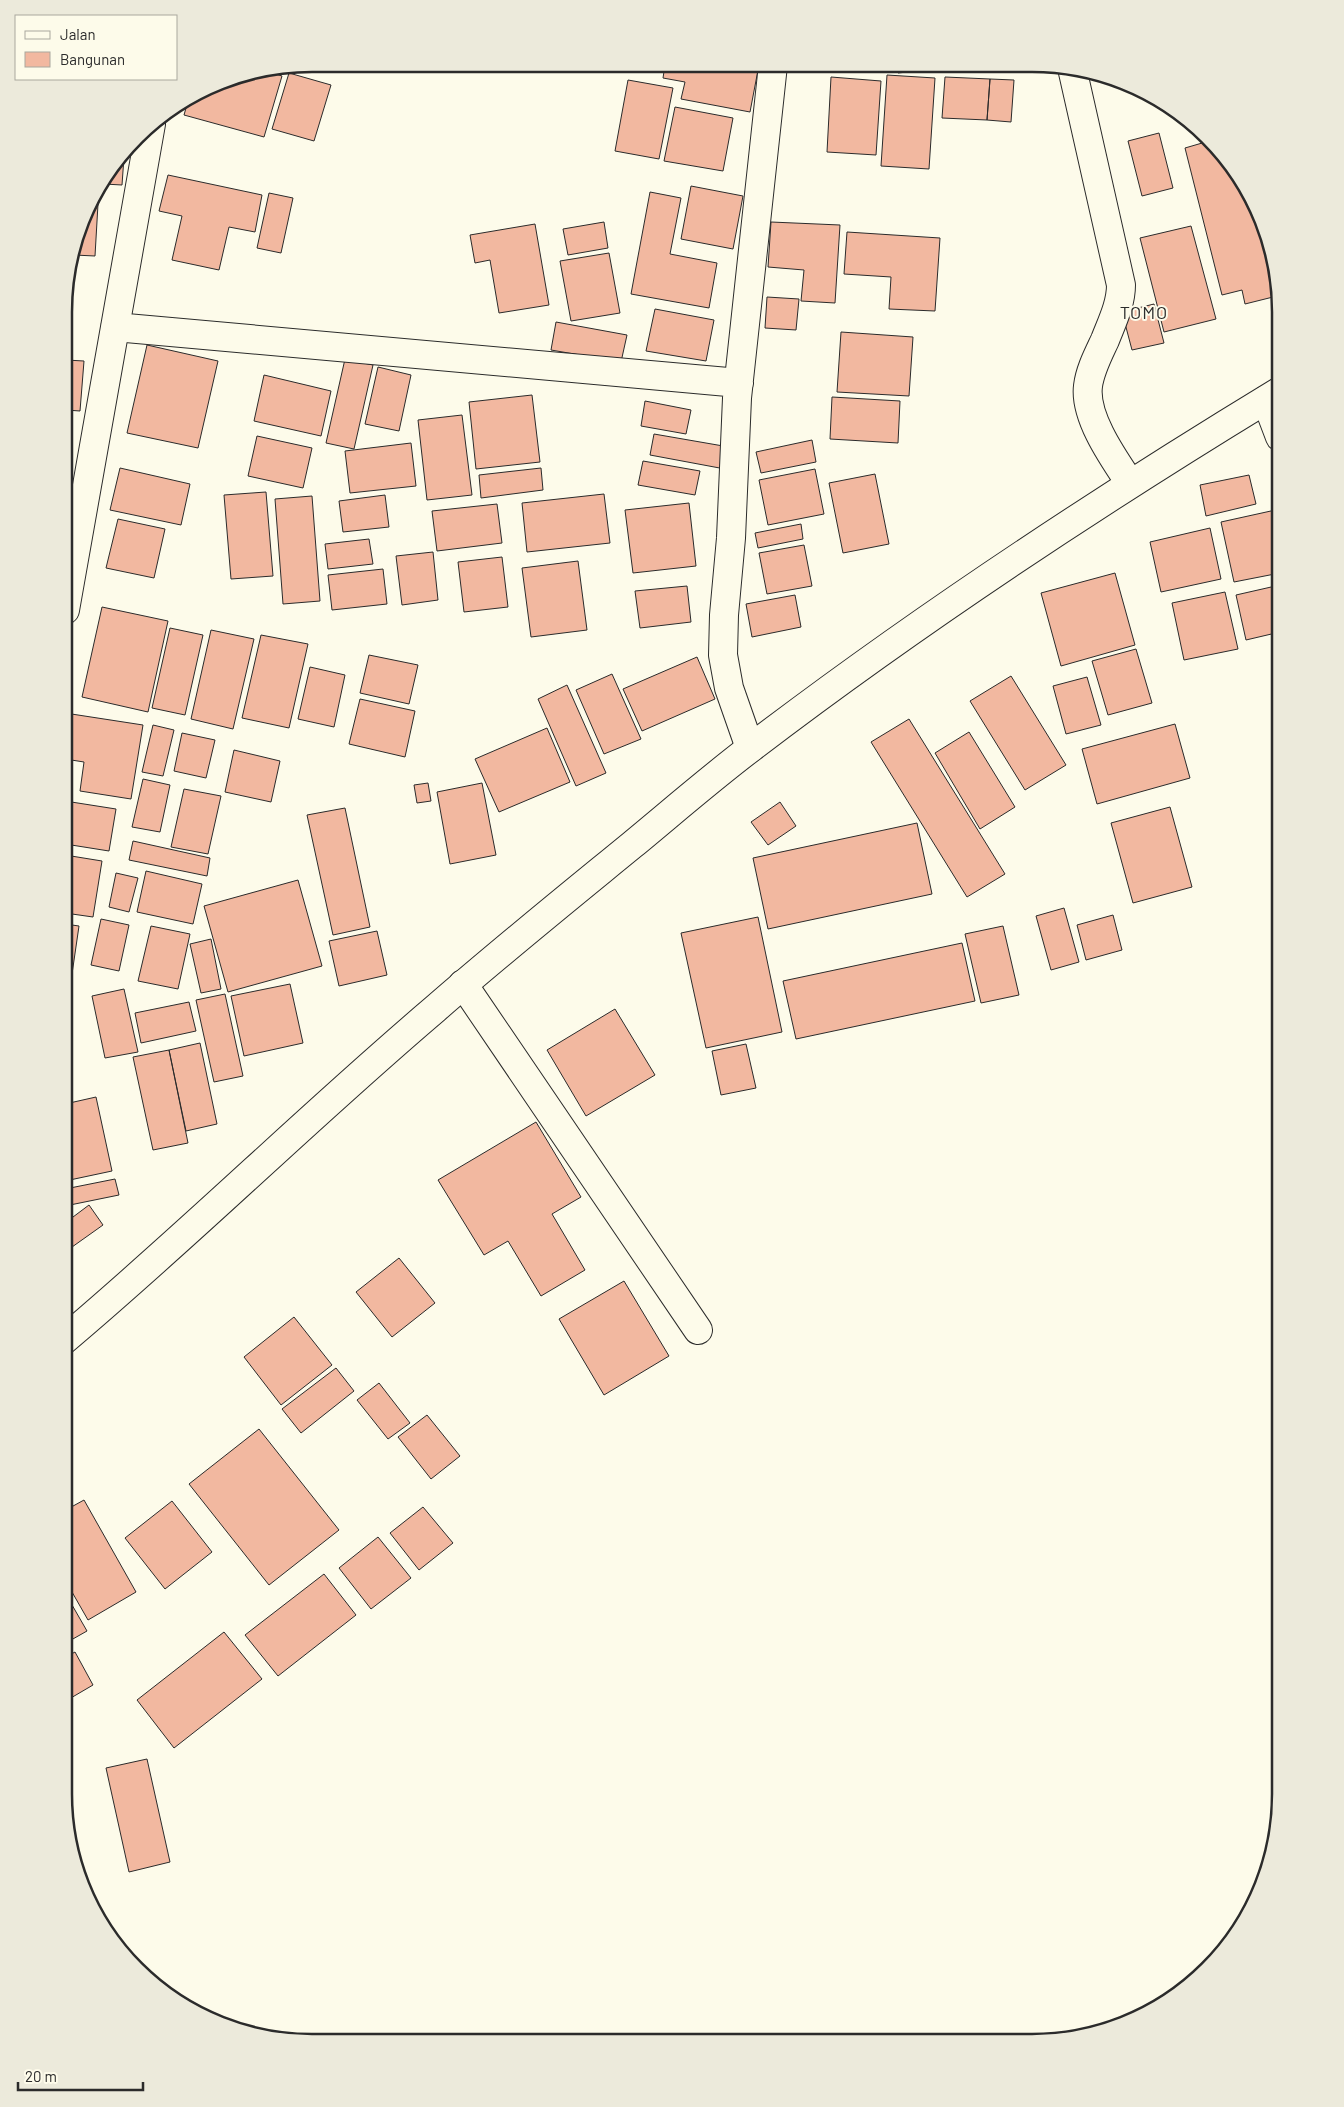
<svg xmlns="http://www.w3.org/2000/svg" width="1344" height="2107" viewBox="0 0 1344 2107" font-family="Barlow,sans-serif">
<rect width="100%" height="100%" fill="#fdfbea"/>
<!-- building -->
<path fill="#f2b8a0" stroke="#2b2b2b" d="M665,65H728L758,70L750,112L681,99L685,82L663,78Z
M804,65H883V69Z
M897,65L964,66L898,73Z
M269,72L282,76L264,137L184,115L188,101L217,83Z
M289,73L331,85L314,141L272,129Z
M887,75L935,78L929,169L881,166Z
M831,77L881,81L876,155L827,152Z
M945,77L990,79L987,120L942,118Z
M990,79L1014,80L1011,122L987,120Z
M628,80L673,88L659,159L615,151Z
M675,107L733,118L723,171L664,161Z
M1159,133L1173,188L1142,196L1128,141Z
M1209,141L1229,161L1261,217L1277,296L1245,304L1242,290L1222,295L1185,148Z
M124,157L122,185L104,184Z
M168,175L262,195L255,232L229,227L219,270L172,260L182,216L159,211Z
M691,186L743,196L733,249L681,239Z
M650,192L681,198L670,254L717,263L709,308L631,294Z
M269,193L293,198L281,253L257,248Z
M89,204H98L95,256L74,255Z
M604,222L608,248L568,255L563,229Z
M771,222L840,225L835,303L801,301L804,270L768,267Z
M535,224L549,305L499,313L490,260L475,263L470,235Z
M1191,226L1216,319L1164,332L1140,238Z
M847,232L940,238L935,311L889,309L891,277L844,274Z
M609,253L620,313L571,321L560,261Z
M767,297L799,299L796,330L765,328Z
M1154,304L1164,343L1132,350L1122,312Z
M655,309L714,320L706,361L646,351Z
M556,322L627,335L621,362L551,350Z
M841,332L913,337L909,396L837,392Z
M147,345L218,361L198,448L127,433Z
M345,359L373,365L354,449L326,443Z
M66,360L84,361L80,411L66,410Z
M378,367L411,375L399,431L365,424Z
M264,375L331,391L321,436L254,421Z
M532,395L540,462L476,469L469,402Z
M832,397L900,401L898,443L830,439Z
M645,401L691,410L686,434L641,426Z
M462,415L472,495L427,500L418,420Z
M654,434L729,447L725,469L650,455Z
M257,436L312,448L303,488L248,476Z
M812,440L816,462L761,473L756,452Z
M411,443L416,486L350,493L345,451Z
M643,461L700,471L695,495L638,485Z
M120,468L190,484L181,525L110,510Z
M541,468L543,490L481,498L479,475Z
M815,469L824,514L768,525L759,480Z
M875,474L889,544L843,553L829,483Z
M1249,475L1256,504L1206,516L1200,485Z
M266,492L273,576L231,579L224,495Z
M604,494L610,543L527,552L522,503Z
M385,495L389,527L343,532L339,501Z
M312,496L320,601L283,604L275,499Z
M689,503L696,566L633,573L625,510Z
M497,504L502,543L437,551L432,511Z
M1280,509V573L1234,582L1221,522Z
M118,519L165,529L154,578L106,568Z
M801,524L803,539L758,548L755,533Z
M1210,528L1221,579L1161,592L1150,542Z
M369,539L373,564L328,569L325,544Z
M804,545L812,586L767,594L759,553Z
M433,552L438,600L402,605L396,556Z
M502,557L508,607L464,612L458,562Z
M578,561L587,630L531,637L522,568Z
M383,569L387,604L332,610L328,575Z
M1115,573L1135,645L1061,666L1041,593Z
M1280,585V632L1246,640L1236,595Z
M687,586L691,622L640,628L635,591Z
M1225,592L1238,649L1184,660L1172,603Z
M795,595L801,627L752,637L746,604Z
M102,607L168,621L148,712L82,697Z
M170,628L203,635L185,715L152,708Z
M211,630L254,639L233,729L191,719Z
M261,635L308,644L289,728L242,718Z
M1136,649L1152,703L1108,715L1092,661Z
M369,655L418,665L409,704L360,693Z
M697,657L715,699L642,731L623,689Z
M310,667L345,675L334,727L298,719Z
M612,674L641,739L604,754L576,690Z
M1011,676L1066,765L1025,790L970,701Z
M1087,677L1101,725L1066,734L1053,686Z
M567,685L606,773L576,786L538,699Z
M360,699L415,711L405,757L349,744Z
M65,713L143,725L131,799L80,791L84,762L65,759Z
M909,719L1005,874L967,897L871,742Z
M1175,724L1190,778L1097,804L1082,749Z
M153,725L174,730L163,776L142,772Z
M547,728L570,782L499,812L475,759Z
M969,732L1015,807L980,829L935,753Z
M182,733L215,740L206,778L174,771Z
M234,750L280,761L271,802L225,792Z
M143,779L170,785L160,832L132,827Z
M428,783L431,801L417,803L414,785Z
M482,783L496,855L450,864L437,792Z
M184,789L221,796L208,854L171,847Z
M65,801L116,809L109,851L65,844Z
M780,802L796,826L768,845L751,822Z
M1170,807L1192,887L1133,903L1111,823Z
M345,808L370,927L333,935L307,815Z
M917,823L932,894L768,929L753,858Z
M133,841L210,858L207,876L129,860Z
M65,855L102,861L93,917L65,913Z
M146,871L202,884L193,924L137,912Z
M116,873L138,878L129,912L109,907Z
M298,880L322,966L228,992L204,906Z
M1064,908L1079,962L1051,970L1036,916Z
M1113,915L1122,950L1086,960L1077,925Z
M758,917L782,1032L706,1048L681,933Z
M101,919L129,925L119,971L91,965Z
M65,924L79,926L72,974L65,973Z
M151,926L190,934L178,989L138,981Z
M1003,926L1019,995L981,1003L965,934Z
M377,931L387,975L339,986L329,941Z
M211,939L221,989L201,993L190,944Z
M962,943L975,1001L796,1039L783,981Z
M290,984L303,1043L244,1056L231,996Z
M124,989L138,1052L105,1058L92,996Z
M225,994L243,1076L214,1082L196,1000Z
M189,1002L196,1031L141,1043L135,1013Z
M615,1009L655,1075L586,1116L547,1050Z
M200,1043L217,1124L186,1131L169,1050Z
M746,1044L756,1088L721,1095L712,1051Z
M169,1050L188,1143L153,1150L133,1057Z
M96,1097L112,1171L65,1181V1104Z
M536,1122L581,1197L552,1214L585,1270L541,1296L508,1241L484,1255L438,1180Z
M115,1179L119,1195L65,1206V1189Z
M89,1205L103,1225L65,1252V1223Z
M399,1258L435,1303L392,1337L356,1292Z
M624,1281L669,1356L604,1395L559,1319Z
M294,1317L332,1365L281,1405L244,1357Z
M336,1368L354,1391L301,1433L282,1409Z
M379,1383L410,1423L388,1439L357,1400Z
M427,1415L460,1456L431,1479L398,1437Z
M259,1429L339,1530L269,1585L189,1484Z
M84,1500L136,1592L88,1620L64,1578V1511Z
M172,1501L212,1552L165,1589L125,1538Z
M423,1507L453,1543L419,1570L390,1533Z
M378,1537L411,1578L371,1609L339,1568Z
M324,1574L356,1615L278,1676L245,1635Z
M64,1591L87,1631L64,1644Z
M224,1632L262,1679L174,1748L137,1700Z
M75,1652L93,1685L64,1702V1658Z
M147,1759L170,1862L129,1872L106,1768Z"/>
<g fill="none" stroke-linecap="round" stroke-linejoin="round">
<!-- minor casing -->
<g stroke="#2b2b2b" stroke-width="30">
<path id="minor" d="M1072,68L1121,285C1121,304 1112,322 1105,340C1098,355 1090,370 1088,386C1084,417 1114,459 1130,483
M115,327L739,383
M1266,400L1280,437
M65,610L151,124
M750,748L729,688L723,655L724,615L731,538L737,398L773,65
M463,984L698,1330"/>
</g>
<!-- highway casing -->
<g stroke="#2b2b2b" stroke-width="30">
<path id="highway" d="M64,1340C191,1233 309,1116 435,1009C499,953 566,899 632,845C672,812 711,778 752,747C921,618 1099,501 1280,391"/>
</g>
<!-- minor -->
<use href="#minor" stroke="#fdfbea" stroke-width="28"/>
<!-- highway -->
<use href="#highway" stroke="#fdfbea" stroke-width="28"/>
</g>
<g text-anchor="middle" stroke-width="4" stroke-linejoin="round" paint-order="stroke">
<!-- quarter labels -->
<g font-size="18" letter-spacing="1" fill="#2b2b2b" stroke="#fdfbea">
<text x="1144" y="319">TOMO</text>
</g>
</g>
<!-- crop -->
<path d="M0 0H1344V2107H0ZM312 72H1032A240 240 0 0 1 1272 312V1794A240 240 0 0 1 1032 2034H312A240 240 0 0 1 72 1794V312A240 240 0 0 1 312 72Z" fill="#eceadb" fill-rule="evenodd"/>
<path fill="none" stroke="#2b2b2b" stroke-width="2.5" d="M312 72H1032A240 240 0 0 1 1272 312V1794A240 240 0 0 1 1032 2034H312A240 240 0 0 1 72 1794V312A240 240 0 0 1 312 72Z"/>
<!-- legend -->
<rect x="15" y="15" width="162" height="65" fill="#fdfbea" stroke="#a9a89e"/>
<rect x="25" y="31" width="25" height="8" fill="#fdfbea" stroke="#a9a89e"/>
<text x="60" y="40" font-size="15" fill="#2b2b2b">Jalan</text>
<rect x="25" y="52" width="25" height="15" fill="#f2b8a0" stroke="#a9a89e"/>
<text x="60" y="65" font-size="15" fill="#2b2b2b">Bangunan</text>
<!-- scale -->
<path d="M18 2082v8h125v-8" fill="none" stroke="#2b2b2b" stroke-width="2.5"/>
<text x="25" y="2082" font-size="15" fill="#2b2b2b" stroke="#fdfbea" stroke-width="4" paint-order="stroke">20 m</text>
</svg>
